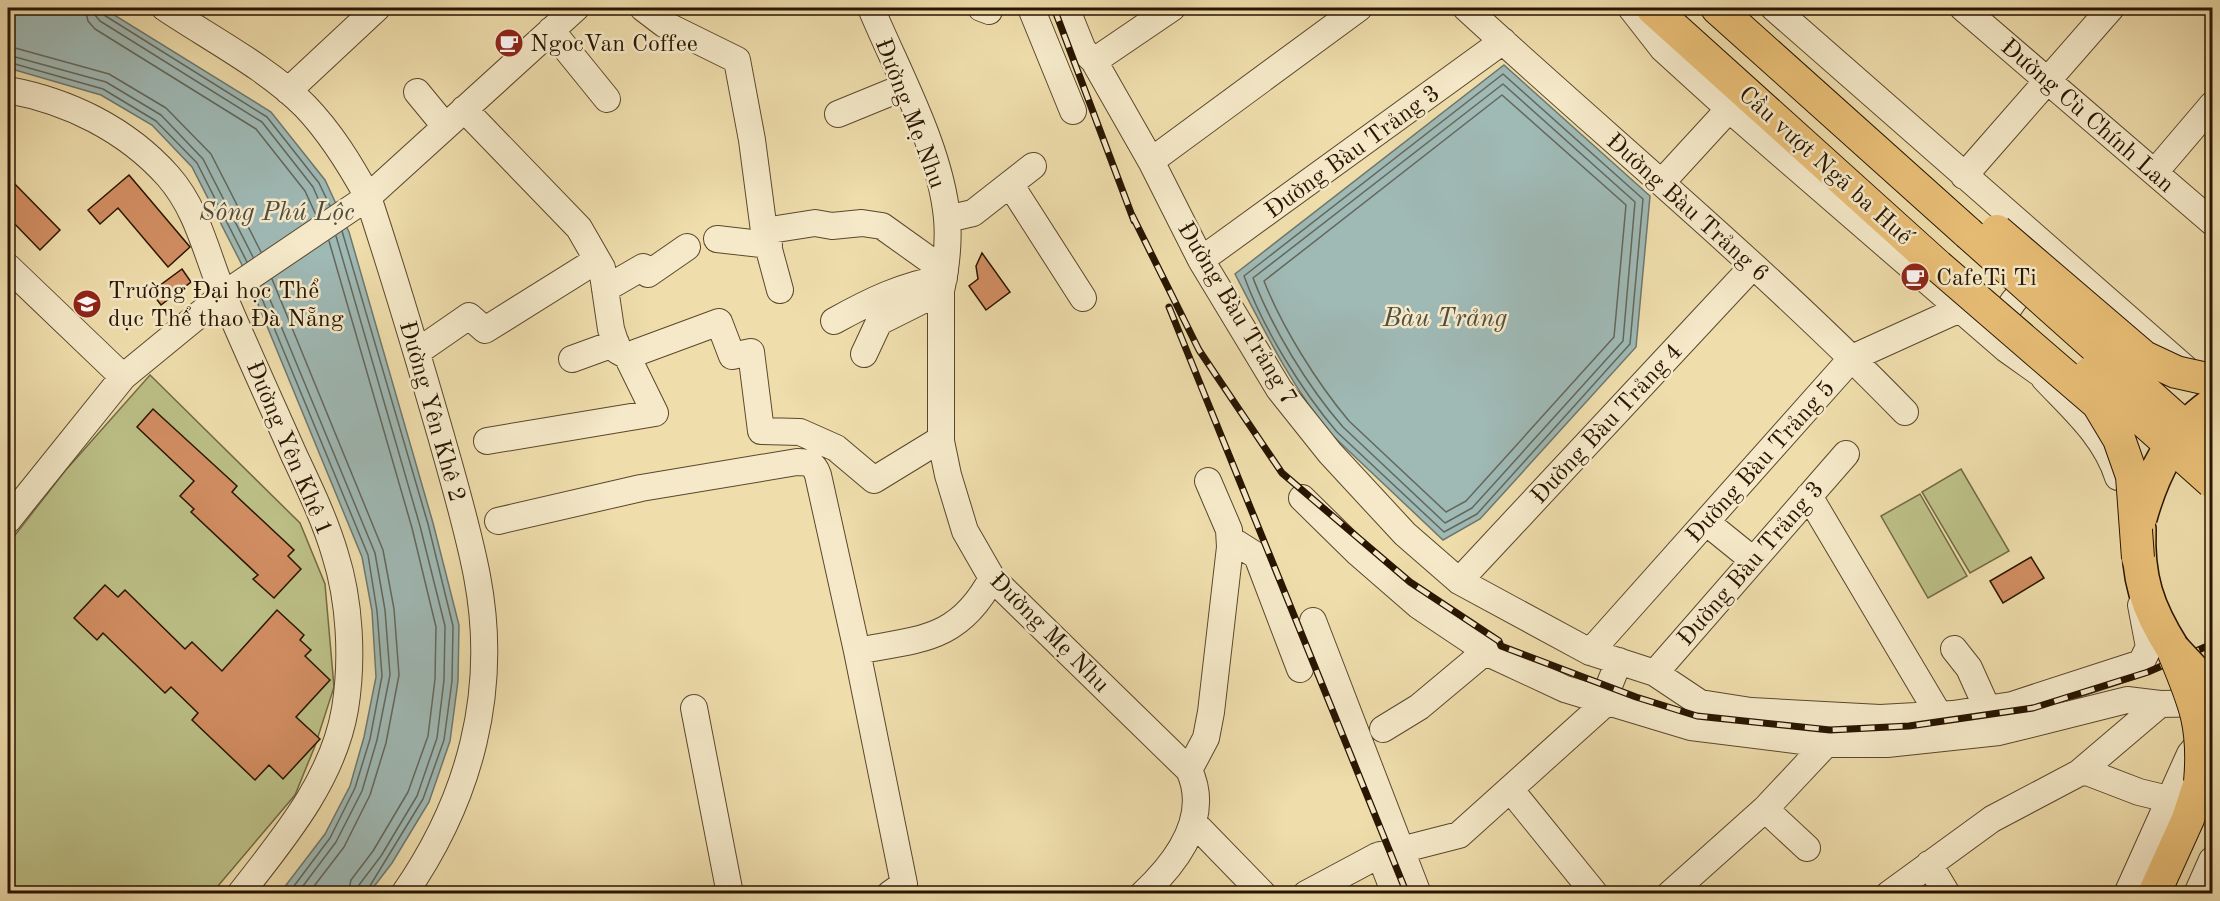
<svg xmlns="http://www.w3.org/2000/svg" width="2220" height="901" viewBox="0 0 2220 901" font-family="'Old Standard TT',serif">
<rect width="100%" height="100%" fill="#efddac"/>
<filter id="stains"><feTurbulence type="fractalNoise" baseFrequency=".00333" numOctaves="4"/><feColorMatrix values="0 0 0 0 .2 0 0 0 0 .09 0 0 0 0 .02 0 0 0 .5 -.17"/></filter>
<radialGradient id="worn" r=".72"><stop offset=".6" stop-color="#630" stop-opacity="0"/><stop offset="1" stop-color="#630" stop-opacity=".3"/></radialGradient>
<!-- green -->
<path fill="#bcc087" stroke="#726a44" stroke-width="1.5" d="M150,375L300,523L325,584L334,687L315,746L295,795L212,893H8V544L65,471Z
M1961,469L2009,551L1970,573L1922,492Z
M1920,494L1967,576L1928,598L1881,516Z"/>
<!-- water -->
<path fill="#9fb9b5" stroke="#6f776d" stroke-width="1.5" d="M8,8H103L271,112L325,180L349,232L433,523L459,625L458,681L450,741L429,802L392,863L369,893H280L325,834L350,786L364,737L376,677L372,611L362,557L241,263L192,167L152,125L101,95L8,68Z
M1504,65L1650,196L1636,347L1480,519L1443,540L1333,436C1292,388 1264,330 1235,274Z"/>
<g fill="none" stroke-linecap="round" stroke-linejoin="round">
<!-- shore -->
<path stroke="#64675b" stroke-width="1.5" d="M85,8L88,21L95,29L256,129L305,191L316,215
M94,8L95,15L100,21L262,122L313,187L323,210
M101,8L104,15L267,117L319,183L330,206
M8,46L109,74L166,108L211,154L261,252
M8,55L106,82L161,115L203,159L253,257
M8,62L103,89L156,121L197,163L247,262
M1503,74L1643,199L1630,344L1477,514L1444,532L1337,432C1301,390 1263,328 1244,276Z
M1503,84L1635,202L1623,341L1472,508L1445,523L1343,427C1308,387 1272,328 1253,278Z
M1502,95L1626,205L1614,337L1466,501L1446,512L1349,421C1317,383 1282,327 1264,281Z
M342,231L428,524L453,626L452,681L444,740L423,799L365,894
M336,236L420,526L445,626L444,680L437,738L417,796L381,856L359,885L357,894
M329,241L412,528L436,627L435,679L428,736L408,792L373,851L351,880L348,894
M272,279L383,550L394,609L399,675L386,743L370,795L344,847L308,894
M264,285L375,553L385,610L390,675L377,740L362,791L336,842L297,894
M258,289L368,555L377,611L382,676L370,739L355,788L330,838L288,894"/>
</g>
<!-- building -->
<path fill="#d28e62" stroke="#281501" stroke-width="1.5" d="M129,175L190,247L168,267L118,208L100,224L88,210Z
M8,177L60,230L40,250L8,217Z
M982,253L1010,292L986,310L969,286L978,279L976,266Z
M182,269L191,282L161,305L151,292Z
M153,409L237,486L232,492L294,550L288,556L301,569L274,598L253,579L258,575L191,512L194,509L180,496L194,481L137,427Z
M2031,557L2044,578L2003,603L1990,581Z
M105,585L118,597L125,590L185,649L192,642L222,671L277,610L304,635L300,640L311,650L305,656L330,680L296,717L320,739L283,779L269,765L255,780L192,720L198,713L171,687L165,693L103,633L97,640L74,618Z"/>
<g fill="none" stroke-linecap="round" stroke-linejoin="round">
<!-- minor casing -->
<g stroke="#5a472c" stroke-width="28">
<path id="minor" d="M165,8C208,37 269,69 305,106C331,133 350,164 368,197C394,276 418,356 441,436C454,482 468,529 477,576C499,691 470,799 404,894
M643,8L664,24L737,60L752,140L764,231L780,290
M871,8C898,73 940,147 947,218C949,242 946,268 941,291V441L948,475L965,531L992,578L1189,770C1211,817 1177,862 1143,894
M981,8L989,11
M1031,8L1073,111
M1066,8L1083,50L1094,61L1151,161L1201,260L1279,389L1330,453L1405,534L1459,581L1590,652L1655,673L1700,703L1751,711L1880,718L1953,714L2012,705L2141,663L2149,647L2141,605
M1466,8C1612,142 1766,269 1905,412
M1631,8L1663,49L1729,109L2006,349L2058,386
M1774,8L2187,370
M1963,8L2212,222
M551,30L607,99
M1094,61L1172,8
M8,90C68,101 126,129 168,176C199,211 207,257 225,299C247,351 271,403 294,455C309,487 325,520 335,554C350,601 353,660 345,709C333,780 283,839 240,894
M288,91L377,8
M417,92L445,126
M464,109L579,228L602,268L611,329L618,351L627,356L655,413L487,441
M838,114L904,87
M1151,161L1359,8
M2155,172L2212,105
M1964,176L2111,8
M1662,182L1729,109
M1010,184L1083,298
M947,219L973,213L1033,166
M764,231L815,223L832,226L862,223L882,226L945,271
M717,239L769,245
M1201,260L1503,41
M8,267L123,377
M605,289L643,267L648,274L687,247
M834,321C870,301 903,285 944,278
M2003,338C1997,312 2023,287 2044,276
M417,352L469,316L485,330L597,260
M864,354L879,322L941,291
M627,356L719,322L732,356L751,352L761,431L800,432L836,448L874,480L941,439
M572,359L616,343
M2044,378C2073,409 2105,436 2118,477
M1809,496L1939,715
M1302,498L1358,553L1419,606L1492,655L1565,689L1691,727L1826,744H1887L1999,732L2127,700L2160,704
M8,520L123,377L223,295L368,197L576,8
M498,521L641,488L797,462C808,462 814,463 818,475L857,651
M1706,522L1753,560
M1230,539L1257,556L1300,669
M1459,581L1753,266
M1313,621L1418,894
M1954,649L1969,668L1987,708
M1590,652L1852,358L1960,309
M1655,673L1846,454
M694,708L730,894
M1383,729L1419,707L1486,651
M1189,770L1206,738L1211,712L1230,547L1229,530L1208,481
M2079,773L2160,704L2212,703
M1510,789L1595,894
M1765,809L1807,848
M1193,822L1263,894
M1380,855L1395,894
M1929,864L1947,894
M890,894L904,884L857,651C919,639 959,641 992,578
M1306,894L1377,856L1459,835L1600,708L1619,661
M1670,894L1765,809L1826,744
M1889,894L1992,819L2079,773L2087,772L2139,792L2168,799
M2127,894L2190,754L2206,735
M2197,894L2212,860"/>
</g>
<!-- major casing -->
<g stroke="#281501" stroke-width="34">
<path id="major" d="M1652,8L1938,266
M1717,8L1968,233
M2154,894L2188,819L2200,782"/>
</g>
<!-- highway casing -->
<g stroke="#281501" stroke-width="36">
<path id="highway" d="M2139,529C2137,577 2147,608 2173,649"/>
</g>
<!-- minor -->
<use href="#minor" stroke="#f5e9c9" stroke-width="26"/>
<!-- major -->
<use href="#major" stroke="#e8be76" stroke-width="32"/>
<!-- highway -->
<use href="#highway" stroke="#e8be76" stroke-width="33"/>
<!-- rail casing -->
<g stroke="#281501" stroke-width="7">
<path id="rail" d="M1054,8L1134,221
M1132,215L1199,350L1282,473L1410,582L1499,641L1501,646L1636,697L1697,716L1830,730L1909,726L2033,708L2148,672L2212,644
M1169,307L1407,894"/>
</g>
<!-- rail -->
<use href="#rail" stroke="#f5e9c9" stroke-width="4.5" stroke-dasharray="14" stroke-linecap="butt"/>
<!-- major-bridge casing -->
<g stroke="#281501" stroke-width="34" stroke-linecap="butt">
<path id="major-bridge" d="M1997,231L2144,357L2176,372L2212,380
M1968,233L2212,451
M1938,266L2098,404L2119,439L2132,476L2138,558
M2090,373L2212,482
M2174,653C2195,703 2205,727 2200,782"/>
</g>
<!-- highway-bridge casing -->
<g stroke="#281501" stroke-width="36" stroke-linecap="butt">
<path id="highway-bridge" d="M2140,518C2153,472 2172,433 2212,405
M2173,649L2202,680L2212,686"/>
</g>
<!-- major-bridge -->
<use href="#major-bridge" stroke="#e8be76" stroke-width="32"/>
<!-- highway-bridge -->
<use href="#highway-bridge" stroke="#e8be76" stroke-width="33"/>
</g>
<!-- icons -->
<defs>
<g id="cafe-disc" transform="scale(1.5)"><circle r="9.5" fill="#8f2418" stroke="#f5e9c9"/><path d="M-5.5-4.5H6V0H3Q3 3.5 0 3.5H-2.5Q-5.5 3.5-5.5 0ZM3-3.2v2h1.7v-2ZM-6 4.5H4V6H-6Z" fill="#fff"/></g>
<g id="school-disc" transform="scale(1.5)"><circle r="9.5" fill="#8f2418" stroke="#f5e9c9"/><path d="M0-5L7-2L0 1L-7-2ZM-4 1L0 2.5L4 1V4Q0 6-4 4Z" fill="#fff"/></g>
</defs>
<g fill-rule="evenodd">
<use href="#cafe-disc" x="509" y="43"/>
<use href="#cafe-disc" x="1915" y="277"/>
<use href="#school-disc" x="87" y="304"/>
</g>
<g text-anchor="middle" stroke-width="5" stroke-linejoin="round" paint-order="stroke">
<!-- poi labels -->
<g font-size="24" fill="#281501" stroke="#f5e9c9" text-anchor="start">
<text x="530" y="51">NgocVan Coffee</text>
<text x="1936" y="285">CafeTi Ti</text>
<text x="108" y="298">Trường Đại học Thể<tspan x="108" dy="28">dục Thể thao Đà Nẵng</tspan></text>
</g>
<!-- street labels -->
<g font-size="24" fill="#281501" stroke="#f5e9c9">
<text transform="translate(911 113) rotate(69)" y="8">Đường Mẹ Nhu</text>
<text transform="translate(2088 115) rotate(41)" y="8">Đường Cù Chính Lan</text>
<text transform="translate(1352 151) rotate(-36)" y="8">Đường Bàu Trảng 3</text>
<text transform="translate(1826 165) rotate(42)" y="8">Cầu vượt Ngã ba Huế</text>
<text transform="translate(1688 207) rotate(42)" y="8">Đường Bàu Trảng 6</text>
<text transform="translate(1238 313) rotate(59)" y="8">Đường Bàu Trảng 7</text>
<text transform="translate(433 411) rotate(74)" y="8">Đường Yên Khê 2</text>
<text transform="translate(1606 423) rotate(-47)" y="8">Đường Bàu Trảng 4</text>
<text transform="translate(290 448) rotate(67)" y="8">Đường Yên Khê 1</text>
<text transform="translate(1760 461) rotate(-48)" y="8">Đường Bàu Trảng 5</text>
<text transform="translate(1750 563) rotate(-49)" y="8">Đường Bàu Trảng 3</text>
<text transform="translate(1050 632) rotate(45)" y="8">Đường Mẹ Nhu</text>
</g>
<!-- water labels -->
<g font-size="26" font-style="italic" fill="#524e40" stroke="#f5e9c9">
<text x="277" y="220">Sông Phú Lộc</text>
<text x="1445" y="326">Bàu Trảng</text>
</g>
</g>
<!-- margin -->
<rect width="2220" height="901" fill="none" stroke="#efddac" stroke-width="30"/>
<rect x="9" y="9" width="2202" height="883" fill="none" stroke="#281501" stroke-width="3"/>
<rect x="15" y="15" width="2190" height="871" fill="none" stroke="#281501" stroke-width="1.5"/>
<rect width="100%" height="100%" filter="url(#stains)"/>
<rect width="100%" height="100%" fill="url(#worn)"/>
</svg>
